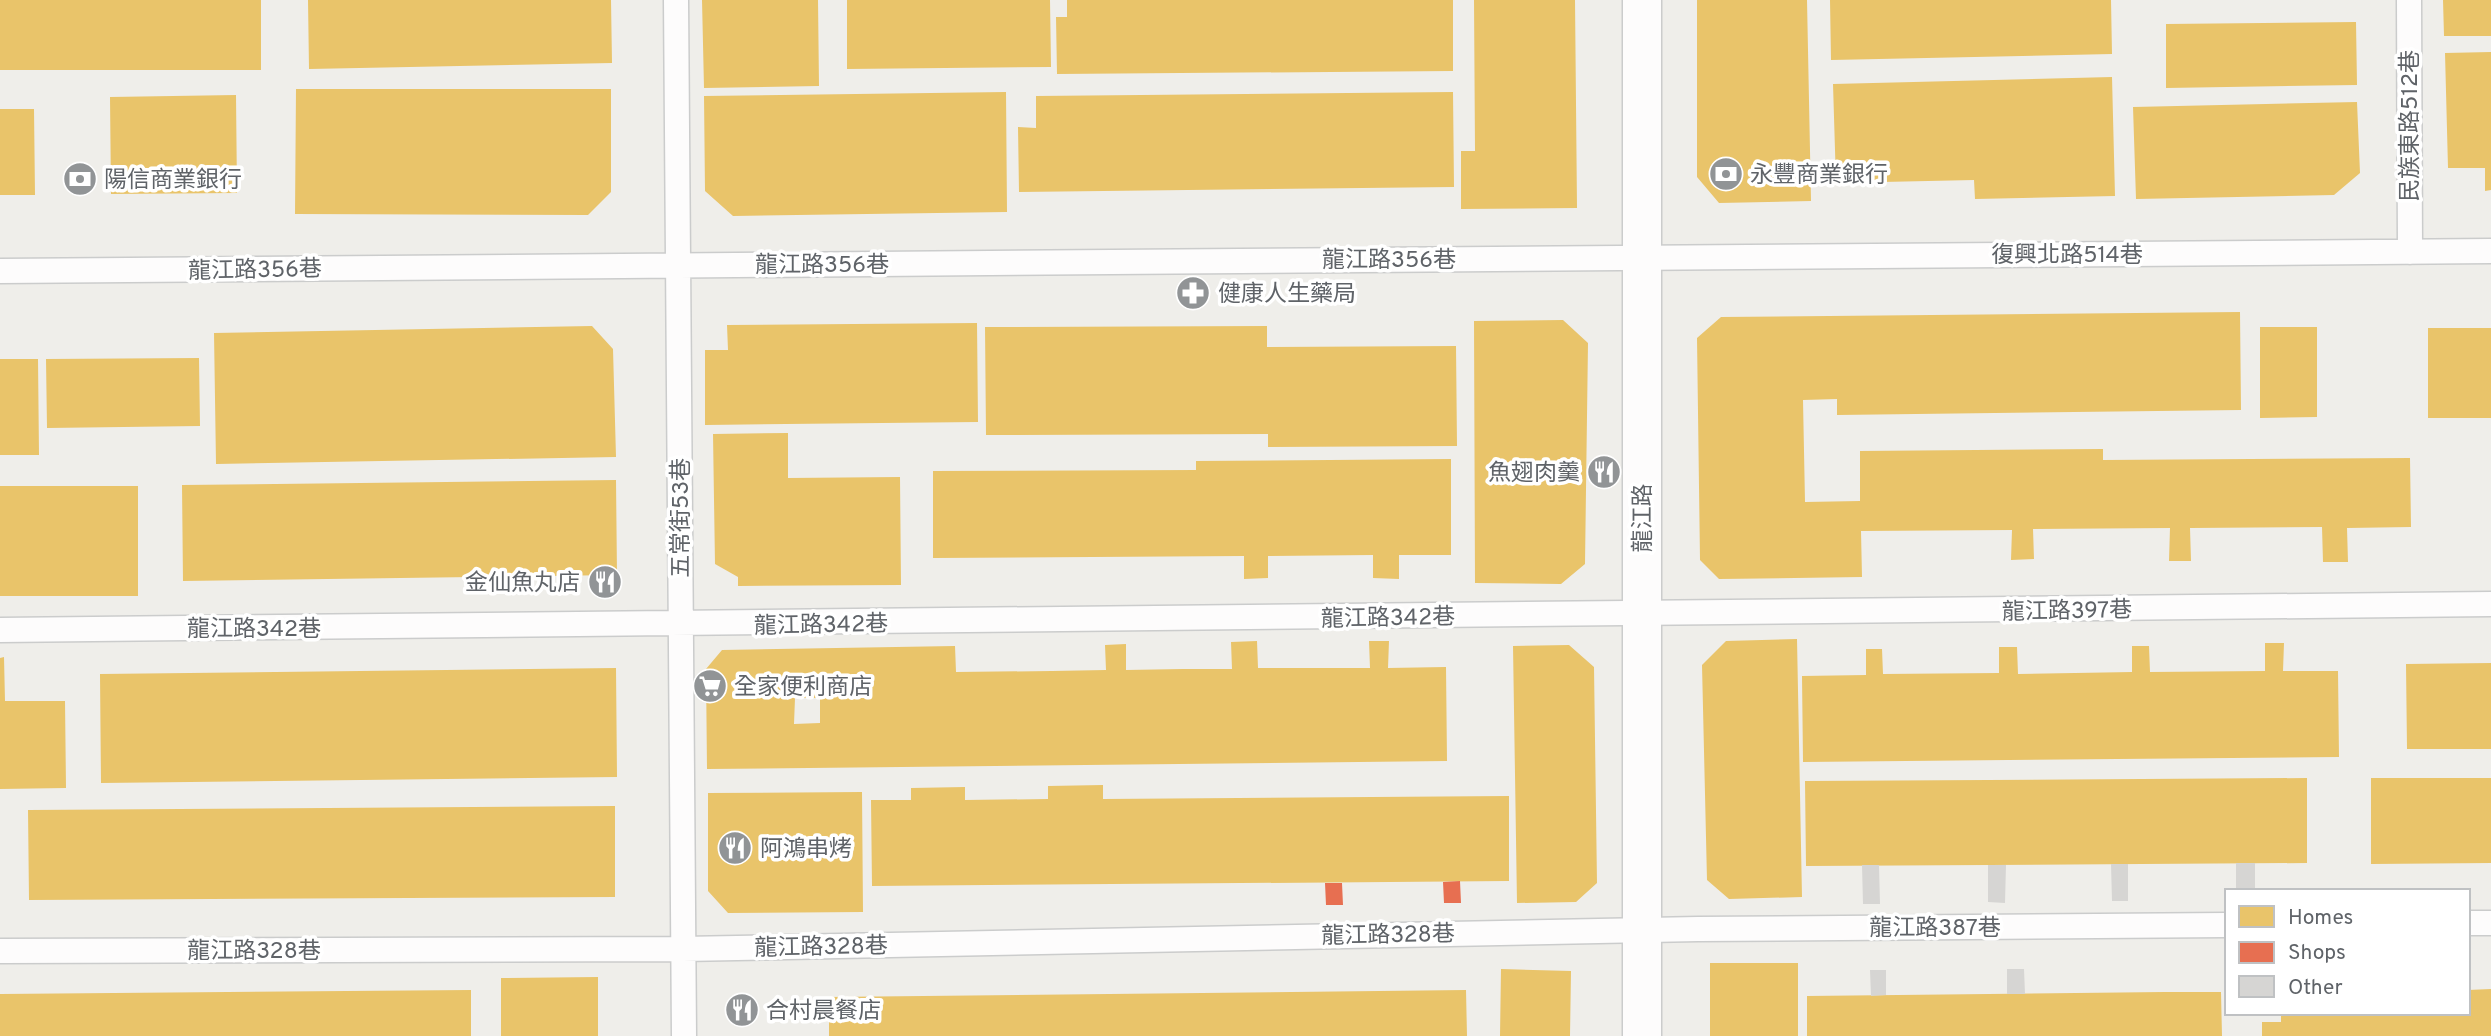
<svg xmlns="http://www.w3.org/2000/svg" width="2491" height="1036" viewBox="0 0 2491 1036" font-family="Overpass,'Noto Sans TC',sans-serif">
<rect width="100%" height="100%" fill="#efeeea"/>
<!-- homes -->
<path fill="#e9c46a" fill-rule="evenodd" d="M0,0H261V70H0Z
M308,0H611L612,63L309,69Z
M702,0H818L819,86L704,88Z
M847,0H1050L1051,67L847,69Z
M1067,0H1453V71L1057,74L1056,17H1067Z
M1474,0H1575L1577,208L1461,209V151H1475Z
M1697,0H1807L1811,201L1719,203L1697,177Z
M1830,0H2111L2112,54L1831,60Z
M2443,0H2491V36H2444Z
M2356,22L2357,85L2166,88V24Z
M2491,52V190L2485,191V168H2448L2445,53Z
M2112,77L2115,196L1975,199L1974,180L1836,183L1833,84Z
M296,89H611V192L588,215L295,214Z
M1006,92L1007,212L733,216L705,191L704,96Z
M1453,92L1454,187L1019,192L1018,127L1036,128V96Z
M236,95L237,193L111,194L110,97Z
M2357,102L2360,173L2334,195L2136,199L2133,107Z
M0,109H34L35,195H0Z
M2240,312L2241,410L1837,415V399L1803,400L1805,502L1860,501V451L2103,449V460L2410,458L2411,527L2347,528L2348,562H2323L2322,527L2190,528L2191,561H2169L2170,528L2033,529L2034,559L2011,560L2012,530L1861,531L1862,577L1719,579L1700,560L1697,338L1721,317Z
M1563,320L1588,343L1585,564L1561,584L1475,583L1474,321Z
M977,323L978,422L705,425V350H728L727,325Z
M592,326L613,349L616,457L216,464L214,333Z
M1267,326V347L1456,346L1457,446L1268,447V434L986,435L985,327Z
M2260,327H2317V417L2260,418Z
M2428,328H2491V418H2428Z
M199,358L200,426L47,428L46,359Z
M0,359H38L39,455H0Z
M788,433V478L900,477L901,585L738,586V577L715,564L713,434Z
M1451,459V555H1399V579L1373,578V555L1268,556V578L1244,579V556L933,558V471L1196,470V461Z
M616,480L617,575L183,581L182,485Z
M0,486H138V596H0Z
M1797,639L1802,897L1729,899L1707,880L1702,665L1726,641Z
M1257,641L1258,668H1370L1369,641H1389L1388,668L1446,667L1447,761L707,769L706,669L722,650L955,646L956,672L1052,671L1106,670L1105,645L1126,644V670L1183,669H1232L1231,642ZM795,698H820V723L794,724Z
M2265,643H2284L2283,671H2338L2339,757L1803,762L1802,676L1866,675V649H1882L1883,674L1999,673V647H2017L2018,674L2132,672V646H2149L2150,672L2265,671Z
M1569,645L1594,667L1597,883L1576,902L1517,903L1513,646Z
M4,657L5,701H65L66,788L0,789V658Z
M2491,663V749H2407L2406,664Z
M616,668L617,777L101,783L100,674Z
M2307,778V863L1806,866L1805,781Z
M2371,778H2491V863L2371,864Z
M1103,785V799L1509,796V881L872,886L871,800H911V788L965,787V800L1048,799V786Z
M862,792L863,912L728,913L708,891V793Z
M615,806V897L29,900L28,810Z
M1710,963H1798V1036H1710Z
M1501,969L1571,971L1570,1036H1500Z
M598,977V1036H501V978Z
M2491,989V1036H2262V1022H2281V1013H2468V990Z
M471,990V1036H0V994Z
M1466,990L1467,1036H829V997Z
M2164,992H2221L2222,1036H1807V996Z"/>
<!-- shops -->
<path fill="#e76f51" d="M1460,881L1461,903H1444L1443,882Z
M1325,883H1342L1343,905H1326Z"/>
<!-- building -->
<path fill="#d6d5d3" d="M2236,863H2255V891H2236Z
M2111,864H2128V901H2112Z
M1862,865H1879L1880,904H1863Z
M1988,865H2006L2005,903L1988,902Z
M2007,969H2024L2025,994H2007Z
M1870,970H1886V995L1871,996Z"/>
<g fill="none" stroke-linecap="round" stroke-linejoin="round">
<!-- service casing -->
<g stroke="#cbcccc" stroke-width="27">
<path id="service" d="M676,0L684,1036
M2409,0L2410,252
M0,271L2491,251
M0,630L2491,604
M2468,923H2491
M0,951L683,949L1698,929L2227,925"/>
</g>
<!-- minor casing -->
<g stroke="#cbcccc" stroke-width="41">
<path id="minor" d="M1642,0V1036"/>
</g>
<!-- service -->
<use href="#service" stroke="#fdfcfc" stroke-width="24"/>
<!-- minor -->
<use href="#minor" stroke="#fdfcfc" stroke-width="38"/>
</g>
<!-- icons -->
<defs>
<g id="bank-disc" transform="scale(1.75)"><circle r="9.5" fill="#919496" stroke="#fff"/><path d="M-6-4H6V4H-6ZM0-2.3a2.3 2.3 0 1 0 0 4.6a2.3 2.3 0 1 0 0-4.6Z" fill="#fff"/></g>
<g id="pharmacy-disc" transform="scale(1.75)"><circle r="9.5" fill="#919496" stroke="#fff"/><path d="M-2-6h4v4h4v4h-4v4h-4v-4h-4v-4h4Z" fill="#fff"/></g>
<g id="restaurant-disc" transform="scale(1.75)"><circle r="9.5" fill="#919496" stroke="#fff"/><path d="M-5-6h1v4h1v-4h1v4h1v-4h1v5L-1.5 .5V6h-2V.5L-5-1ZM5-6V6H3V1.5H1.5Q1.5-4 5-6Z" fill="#fff"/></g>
<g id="supermarket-disc" transform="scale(1.75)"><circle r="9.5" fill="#919496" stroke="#fff"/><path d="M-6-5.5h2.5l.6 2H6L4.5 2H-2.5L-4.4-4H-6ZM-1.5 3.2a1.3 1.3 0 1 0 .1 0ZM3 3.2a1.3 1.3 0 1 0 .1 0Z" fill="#fff"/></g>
</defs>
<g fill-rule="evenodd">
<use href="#bank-disc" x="1726" y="174"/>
<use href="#bank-disc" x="80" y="179"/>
<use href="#pharmacy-disc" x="1193" y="293"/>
<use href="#restaurant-disc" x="1604" y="472"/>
<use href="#restaurant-disc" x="605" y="582"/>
<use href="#supermarket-disc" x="710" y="686"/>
<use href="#restaurant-disc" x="735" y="848"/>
<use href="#restaurant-disc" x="742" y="1010"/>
</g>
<g text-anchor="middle" stroke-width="7" stroke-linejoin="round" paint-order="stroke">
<!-- street labels -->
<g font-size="23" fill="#5f6368" stroke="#fff">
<text transform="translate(2409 126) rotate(-90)" y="8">民族東路512巷</text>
<text x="2067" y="262">復興北路514巷</text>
<text x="1389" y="267">龍江路356巷</text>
<text x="822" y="272">龍江路356巷</text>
<text transform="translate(255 269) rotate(-1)" y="8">龍江路356巷</text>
<text transform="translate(680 518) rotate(-90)" y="8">五常街53巷</text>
<text transform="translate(1642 518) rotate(-90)" y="8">龍江路</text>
<text transform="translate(2067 610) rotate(-1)" y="8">龍江路397巷</text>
<text transform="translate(1388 617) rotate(-1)" y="8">龍江路342巷</text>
<text transform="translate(821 624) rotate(-1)" y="8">龍江路342巷</text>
<text x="254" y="636">龍江路342巷</text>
<text x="1935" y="935">龍江路387巷</text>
<text transform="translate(1388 934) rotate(-1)" y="8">龍江路328巷</text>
<text transform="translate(821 946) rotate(-1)" y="8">龍江路328巷</text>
<text x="254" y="958">龍江路328巷</text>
</g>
<!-- poi labels -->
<g font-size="23" fill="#5f6368" stroke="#fff" text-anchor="start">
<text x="1750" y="182">永豐商業銀行</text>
<text x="104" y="187">陽信商業銀行</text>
<text x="1218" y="301">健康人生藥局</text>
<text x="1580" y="480" text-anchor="end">魚翅肉羹</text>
<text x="580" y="590" text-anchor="end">金仙魚丸店</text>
<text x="734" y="694">全家便利商店</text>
<text x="760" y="856">阿鴻串烤</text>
<text x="766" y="1018">合村晨餐店</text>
</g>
</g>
<!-- legend -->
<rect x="2225" y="889" width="245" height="126" fill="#ffffff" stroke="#bfc1c3" stroke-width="2"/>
<rect x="2239" y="906" width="35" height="21" fill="#e9c46a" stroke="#bfc1c3" stroke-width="2"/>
<text x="2288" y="924" font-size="21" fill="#5f6368">Homes</text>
<rect x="2239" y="942" width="35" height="21" fill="#e76f51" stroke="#bfc1c3" stroke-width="2"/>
<text x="2288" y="959" font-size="21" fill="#5f6368">Shops</text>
<rect x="2239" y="976" width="35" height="21" fill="#d6d5d3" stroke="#bfc1c3" stroke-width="2"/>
<text x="2288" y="994" font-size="21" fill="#5f6368">Other</text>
</svg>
